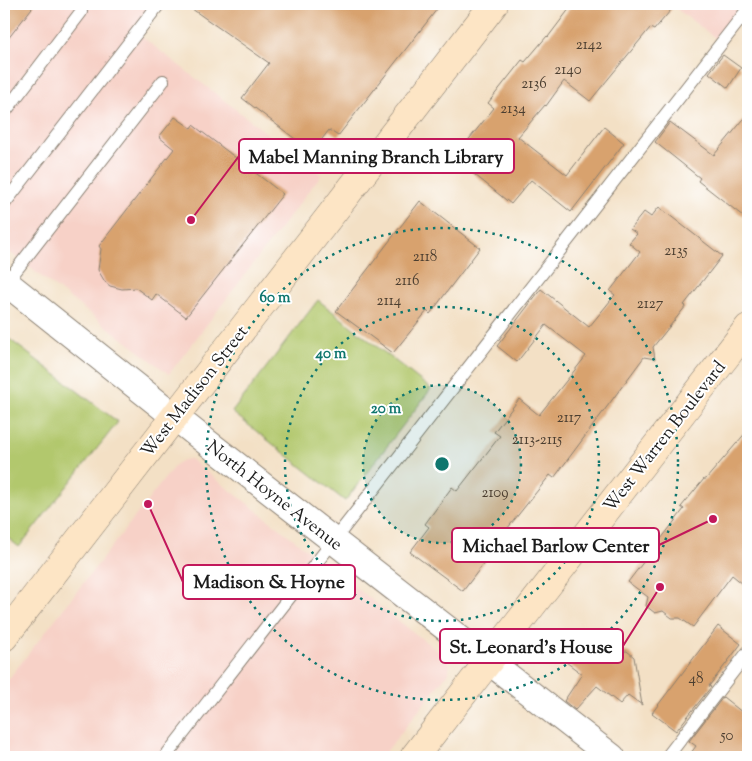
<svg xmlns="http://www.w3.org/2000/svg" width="752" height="761" viewBox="0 0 752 761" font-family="'Sorts Mill Goudy',serif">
<rect width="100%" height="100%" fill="#fff"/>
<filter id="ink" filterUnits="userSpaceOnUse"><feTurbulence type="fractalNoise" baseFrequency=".02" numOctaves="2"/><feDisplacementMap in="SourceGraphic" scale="10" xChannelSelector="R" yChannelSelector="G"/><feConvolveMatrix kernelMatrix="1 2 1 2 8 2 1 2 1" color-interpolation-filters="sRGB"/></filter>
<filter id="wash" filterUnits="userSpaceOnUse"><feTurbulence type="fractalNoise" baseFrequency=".0096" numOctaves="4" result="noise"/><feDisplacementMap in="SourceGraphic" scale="20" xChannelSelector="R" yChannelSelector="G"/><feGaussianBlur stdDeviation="1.12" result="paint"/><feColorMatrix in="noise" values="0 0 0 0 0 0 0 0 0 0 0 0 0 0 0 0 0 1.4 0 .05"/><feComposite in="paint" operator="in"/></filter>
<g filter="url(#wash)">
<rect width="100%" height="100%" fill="#f3e0c5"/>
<!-- built -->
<path fill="#f7d1c7" d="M4,4H159L137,33L321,175L169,374L4,248Z
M670,4H748L722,43Z
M190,459L448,659L450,665L448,673L382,757H4V685L176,464L183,460Z"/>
<!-- green -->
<path fill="#b2c86d" stroke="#677244" d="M318,300L431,389L345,501L232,412Z
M4,335L118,422L19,547L4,535Z"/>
<g id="blocks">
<!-- building -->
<path fill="#d8a26e" d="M4,4H35L4,44Z
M185,4H441L338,136L329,130L312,152L242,98L269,63Z
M573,4H676L654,30L650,28L590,101L564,81L546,106L545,105L518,137L567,175L604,127L624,143L571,212L531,180L511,204L454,158L494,108L488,103L522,60L525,62L547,36L548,37Z
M723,55L741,68L728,88L709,73Z
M748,114V220L698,181L700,178L655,142L670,122L714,155Z
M175,117L191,128L193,125L283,194L186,317L156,294L152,300L136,288L122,289L110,286L105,282L98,270L101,249L99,246L174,149L159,137Z
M420,201L480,248L430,314L427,311L393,353L336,311Z
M659,207L722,256L684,305L686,306L653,347L655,359L644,357L554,478L550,475L507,529L509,530L463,591L410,552L429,527L425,524L452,487L457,491L500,436L494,432L519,399L539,415L586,356L546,325L517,362L497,346L541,289L589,327L615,295L610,291L640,252L629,243L637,234L630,229L644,212L651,217Z
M748,430V588L732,575L693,627L680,618H672L663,611L655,613L646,606L648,597L628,582L684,509L681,507L704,479H706Z
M718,626L741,644L709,686L711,687L676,731L652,713Z
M579,637L610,661L617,652L627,651L634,657L642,705L628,695L620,704L597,686L575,710L564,701L582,674L562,659Z
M723,697L748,717V757H688L696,746L689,741Z"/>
</g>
</g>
<g filter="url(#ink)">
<use href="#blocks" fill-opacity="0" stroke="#887e70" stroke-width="1"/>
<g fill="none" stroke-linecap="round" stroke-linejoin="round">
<!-- lane casing -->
<g stroke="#887e70" stroke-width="14">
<path id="lane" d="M4,113L81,12
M4,204L159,4
M6,283L163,81
M165,757L748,9
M667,757L748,652"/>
</g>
<!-- street casing -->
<g stroke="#887e70" stroke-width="28">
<path id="street" d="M4,281L204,440L612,757"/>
</g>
<!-- secondary casing -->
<g stroke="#887e70" stroke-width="29">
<path id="secondary" d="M4,637L494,4
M414,757L748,328"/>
</g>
<!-- lane -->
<use href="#lane" stroke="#fff" stroke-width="12"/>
<!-- street -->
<use href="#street" stroke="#fff" stroke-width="26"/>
<!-- secondary -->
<use href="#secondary" stroke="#fde5c5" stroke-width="28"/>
</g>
</g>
<!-- distance rings -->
<circle cx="442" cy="464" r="79" fill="#0f766e" fill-opacity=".12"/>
<g fill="none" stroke="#0f766e" stroke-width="2.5" stroke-dasharray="2.5 5">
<circle cx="442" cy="464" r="79"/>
<circle cx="442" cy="464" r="157"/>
<circle cx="442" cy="464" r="236"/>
</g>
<g text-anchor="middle" stroke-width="4" stroke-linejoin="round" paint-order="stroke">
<!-- number labels -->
<g font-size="15" fill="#4b3e30">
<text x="589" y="49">2142</text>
<text x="568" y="74">2140</text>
<text x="534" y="88">2136</text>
<text x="513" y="113">2134</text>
<text x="676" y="255">2135</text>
<text x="425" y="261">2118</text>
<text x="407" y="285">2116</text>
<text x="389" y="305">2114</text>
<text x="650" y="308">2127</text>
<text x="569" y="422">2117</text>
<text x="537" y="444">2113-2115</text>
<text x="495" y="497">2109</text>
<text x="696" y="683">48</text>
<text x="727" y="740">50</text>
</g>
<!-- street labels -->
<g font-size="18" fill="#1c1c1c" stroke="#fff">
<text transform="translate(194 391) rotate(-52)" y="6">West Madison Street</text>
<text transform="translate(664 436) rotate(-52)" y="6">West Warren Boulevard</text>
<text transform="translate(275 495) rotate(38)" y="6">North Hoyne Avenue</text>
</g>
</g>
<circle cx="442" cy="464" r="8" fill="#0f766e" stroke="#fff" stroke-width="2.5"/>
<g font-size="15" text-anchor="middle" font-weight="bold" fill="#0f766e" stroke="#fff" stroke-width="4" stroke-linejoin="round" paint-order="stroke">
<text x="275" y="302">60 m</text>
<text x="331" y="358">40 m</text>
<text x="386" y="413">20 m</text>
</g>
<!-- callouts -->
<path fill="none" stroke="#c2185b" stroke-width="2" d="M191 220L239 156M713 519L659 545M148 504L183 582M660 587L623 646"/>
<g fill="#c2185b" stroke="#fff" stroke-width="2">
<circle cx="191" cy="220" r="5"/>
<circle cx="713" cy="519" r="5"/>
<circle cx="148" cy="504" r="5"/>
<circle cx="660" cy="587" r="5"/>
</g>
<g fill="#fff" stroke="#c2185b" stroke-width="2">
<rect x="239" y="139" width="275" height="34" rx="5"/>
<rect x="452" y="528" width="207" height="34" rx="5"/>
<rect x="183" y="565" width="172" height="34" rx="5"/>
<rect x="440" y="629" width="183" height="34" rx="5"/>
</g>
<g font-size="19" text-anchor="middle" font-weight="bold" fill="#1c1c1c">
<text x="376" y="163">Mabel Manning Branch Library</text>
<text x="556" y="552">Michael Barlow Center</text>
<text x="269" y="588">Madison &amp; Hoyne</text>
<text x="531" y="653">St. Leonard's House</text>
</g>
<!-- margin -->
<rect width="752" height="761" fill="none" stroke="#fff" stroke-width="20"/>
</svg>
